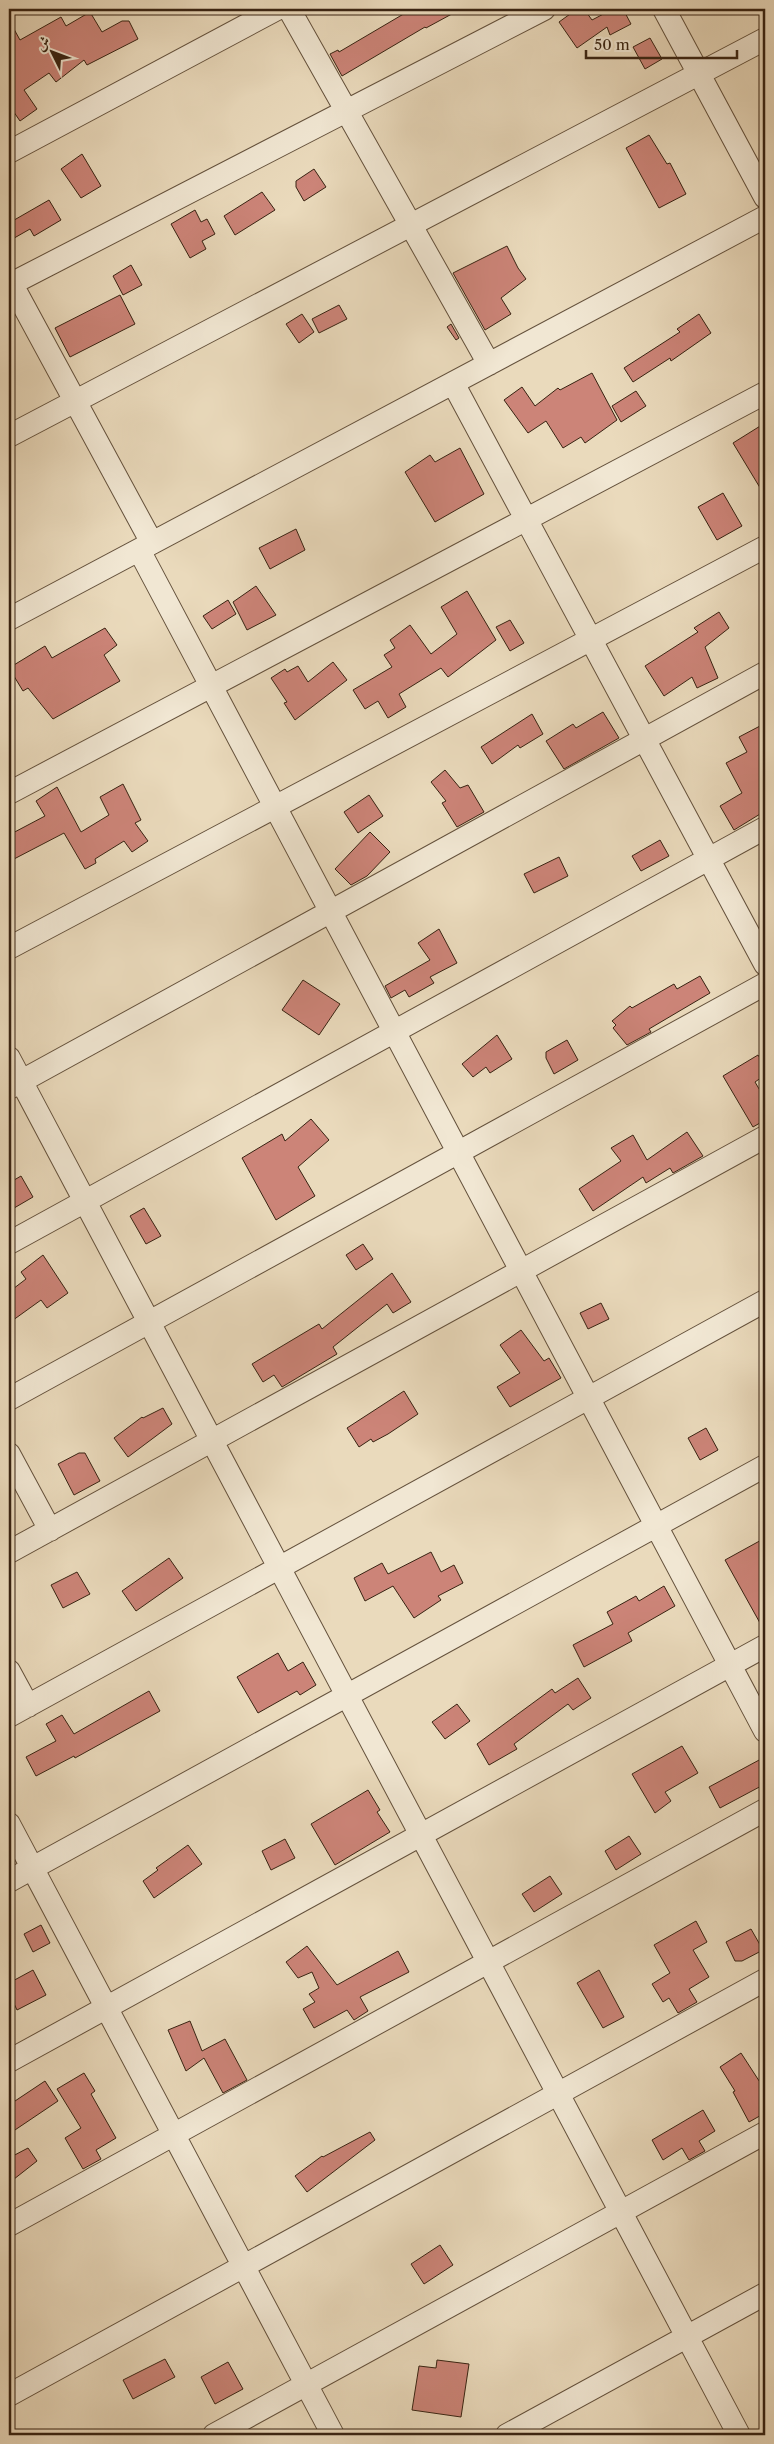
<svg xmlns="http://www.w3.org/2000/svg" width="774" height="2444" viewBox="0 0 774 2444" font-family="'Libre Caslon Text',Amiri,serif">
<rect width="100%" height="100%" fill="#eadabc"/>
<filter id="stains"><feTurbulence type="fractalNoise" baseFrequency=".004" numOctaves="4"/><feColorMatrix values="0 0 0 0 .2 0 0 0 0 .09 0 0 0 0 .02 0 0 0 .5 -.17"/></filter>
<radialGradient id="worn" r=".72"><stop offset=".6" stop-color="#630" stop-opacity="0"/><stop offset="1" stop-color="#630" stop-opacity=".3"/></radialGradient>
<!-- building -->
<path fill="#cc8478" stroke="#382312" d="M412,9H461L426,28L425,27L342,76L330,54L338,50L339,52Z
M577,9H584L592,20L613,9H623L631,24L610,35L607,27L577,48L559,22Z
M90,12L102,32L122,21H129L138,39L87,65L84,60L56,82L49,73L24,90L37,109L20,121L9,105V20L20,40L61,17L66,26Z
M650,38L662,59L645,69L633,47Z
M649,135L667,164L670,163L686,194L659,208L626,148Z
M82,154L101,186L81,198L61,169Z
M314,169L326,187L304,201L296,187V181Z
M262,192L275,210L235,235L224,216Z
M49,200L61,220L34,236L30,229L9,241V223Z
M195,210L201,222L207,219L215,234L202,241L206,249L190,258L171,224Z
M507,246L518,268L526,279L501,298L511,314L485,330L453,273Z
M131,265L142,285L123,295L113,276Z
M120,295L135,324L70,357L55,328Z
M339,305L347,319L319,333L312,319Z
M302,314L314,332L299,343L286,324Z
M699,314L711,333L671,361L670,358L633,382L624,368L680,332L677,329Z
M451,324L459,338L456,340L447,327Z
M592,373L617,420L585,443L581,437L563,448L546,421L528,433L504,400L522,387L535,406L558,388L560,390Z
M636,391L646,406L621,422L612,406Z
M765,423V496L733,443Z
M460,448L484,494L435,522L405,472L430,455L435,462Z
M723,493L742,526L717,540L698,507Z
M296,529L305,550L270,569L259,548Z
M256,586L276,615L247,630L233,602Z
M467,591L496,640L448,677L441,668L399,694L406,707L388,718L378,701L365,709L353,690L392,667L384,655L395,648L390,640L410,625L431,654L457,634L441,607Z
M228,600L236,614L212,629L203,616Z
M719,612L729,628L705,647L718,678L697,688L692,677L664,696L645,666L698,632L694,628Z
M510,620L524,643L510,651L496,627Z
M105,628L117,645L104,655L120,681L53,719L28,688L23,691L9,668L45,646L52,658Z
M333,662L347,680L295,720L284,703L287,702L271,678L285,669L287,672L298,666L308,682Z
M603,712L619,738L564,769L546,741L573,724L576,728Z
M532,714L543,734L520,748L518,745L492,764L481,747Z
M760,726L765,736V811L734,830L720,806L742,793L726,763L747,752L739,737Z
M445,770L460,788L468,785L484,812L457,827L442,803L446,801L431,782Z
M123,784L141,820L135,823L148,841L132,852L124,841L95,859L96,863L85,869L64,833L14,859L9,849V835L45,816L36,801L57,787L81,832L109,815L100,797Z
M369,795L383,816L358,833L344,812Z
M370,832L390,852L367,876L351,885L335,869Z
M660,840L669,856L641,871L632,856Z
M559,857L568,876L534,893L524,874Z
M439,929L457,963L430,977L434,983L409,997L405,990L391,998L385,986L430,960L418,943Z
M700,976L710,993L649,1029L651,1032L627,1045L613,1028L616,1025L612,1021L630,1006L632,1008L674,984L677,989Z
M303,980L340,1004L319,1035L282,1010Z
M497,1035L512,1059L490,1073L486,1067L473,1077L462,1064Z
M567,1040L578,1060L554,1074L546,1058V1052Z
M758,1055L765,1066V1075L755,1082L765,1099V1120L753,1127L723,1076Z
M311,1119L329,1140L298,1167L315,1196L276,1220L242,1158L282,1134L285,1141Z
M687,1132L703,1156L673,1173L670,1168L646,1183L643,1177L593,1211L579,1189L621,1161L611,1148L633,1135L647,1160Z
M21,1176L33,1197L9,1211V1183Z
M144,1208L161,1236L146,1244L130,1216Z
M363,1244L373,1259L356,1270L346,1255Z
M43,1255L68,1293L47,1308L41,1300L9,1323V1292L26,1279L21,1272Z
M392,1273L411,1302L393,1313L387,1304L333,1347L337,1354L282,1387L274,1375L263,1382L252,1364L319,1324L322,1329Z
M601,1303L609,1319L588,1329L580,1313Z
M521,1330L544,1361L549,1358L561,1378L510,1407L497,1387L520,1373L500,1345Z
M404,1391L418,1414L388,1434L373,1442L371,1439L359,1447L347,1428Z
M163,1408L172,1424L128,1457L114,1438L142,1417L143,1418Z
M706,1428L718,1450L700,1460L688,1438Z
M79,1453H85L100,1481L74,1495L58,1464Z
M765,1538V1632L725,1560Z
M431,1552L441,1572L454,1565L463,1583L438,1596L441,1600L414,1618L393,1586L365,1601L354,1578L382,1563L388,1574Z
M169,1558L183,1578L136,1611L122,1591Z
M77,1572L90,1594L63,1608L51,1585Z
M664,1586L675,1606L628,1633L632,1641L584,1667L573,1645L613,1624L607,1612L636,1596L639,1601Z
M278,1653L288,1671L303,1662L316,1685L300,1695L297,1691L258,1713L237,1677Z
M578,1678L591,1698L573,1710L568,1704L514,1744L517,1749L489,1765L477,1744L552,1689L555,1693Z
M149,1691L160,1711L75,1758L74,1756L36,1776L26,1757L56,1741L46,1724L62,1715L74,1734Z
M457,1704L470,1721L445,1739L432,1722Z
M682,1746L698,1773L665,1792L671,1801L655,1813L632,1774Z
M761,1759L765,1768V1784L720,1808L709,1787Z
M368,1790L380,1810L377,1812L390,1832L335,1865L311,1824Z
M629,1836L641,1854L616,1870L605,1851Z
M285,1839L295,1858L271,1870L262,1851Z
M188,1845L202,1864L154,1898L143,1881L158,1870L156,1868Z
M550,1876L562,1894L534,1912L522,1894Z
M696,1921L707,1942L693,1950L709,1977L689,1989L697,2002L678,2013L669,1998L663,2002L652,1984L670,1973L654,1945Z
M41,1925L50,1943L33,1952L24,1934Z
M751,1929L763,1950L742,1961H735L726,1942Z
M307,1946L337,1985L398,1951L409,1972L360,1997L368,2011L354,2020L347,2010L314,2028L303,2009L315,2002L309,1994L319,1988L312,1972L298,1978L286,1962Z
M33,1970L46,1995L17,2010L9,1993V1983Z
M599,1970L624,2017L603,2028L577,1983Z
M190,2021L202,2051L225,2039L247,2080L223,2093L204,2058L186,2071L168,2030Z
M741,2053L765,2090V2113L749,2122L733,2092L735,2091L720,2067Z
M84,2073L95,2091L91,2094L116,2138L96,2150L101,2159L83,2169L65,2138L81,2128L57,2089Z
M45,2081L58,2101L9,2134V2105Z
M703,2110L715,2131L699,2141L705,2151L689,2160L682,2148L663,2160L652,2140Z
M370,2132L375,2140L307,2192L295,2176L322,2156L323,2157Z
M28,2148L37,2161L9,2183V2158Z
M440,2245L453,2265L424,2284L411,2264Z
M165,2359L175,2377L133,2399L123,2380Z
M437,2360L469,2364L461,2417L412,2410L419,2366L436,2368Z
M228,2362L243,2389L215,2404L201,2377Z"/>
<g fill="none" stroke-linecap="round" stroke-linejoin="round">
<!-- street casing -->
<g stroke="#64513c" stroke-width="24">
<path id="street" d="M289,9L489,364
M664,9L765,197
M9,152L277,9
M9,279L152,543
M9,285L544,9
M453,383L765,964
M9,436L765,39
M139,550L765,1731
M9,619L765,217
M9,793L765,393
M9,948L765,547
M9,1058L739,2435
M9,1088L765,673
M9,1243L765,828
M9,1399L765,984
M9,1454L50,1530
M9,1552L765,1137
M9,1671L28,1706
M9,1716L765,1301
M9,1824L333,2435
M9,1881L765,1466
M9,2061L765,1646
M9,2225L765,1810
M9,2395L765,1980
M214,2435L765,2133
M507,2435L765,2294"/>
</g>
<!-- street -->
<use href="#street" stroke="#f1e7d3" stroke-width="22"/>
</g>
<!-- margin -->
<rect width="774" height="2444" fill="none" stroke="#eadabc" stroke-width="30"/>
<rect x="10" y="10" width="754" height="2424" fill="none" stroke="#382312" stroke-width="2.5"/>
<rect x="15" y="15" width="744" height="2414" fill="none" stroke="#382312"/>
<!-- north arrow -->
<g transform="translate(52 52) rotate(312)" stroke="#f1e7d3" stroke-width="4" paint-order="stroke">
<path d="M0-4L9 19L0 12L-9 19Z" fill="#382312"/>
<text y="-8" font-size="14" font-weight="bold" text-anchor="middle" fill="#382312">ش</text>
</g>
<!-- scale -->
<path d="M586 50v8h151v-8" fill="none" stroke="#382312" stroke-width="2.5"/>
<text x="594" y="50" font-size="15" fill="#382312" stroke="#f1e7d3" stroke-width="4" paint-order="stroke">50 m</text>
<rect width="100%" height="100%" filter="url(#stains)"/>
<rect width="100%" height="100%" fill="url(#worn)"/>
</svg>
